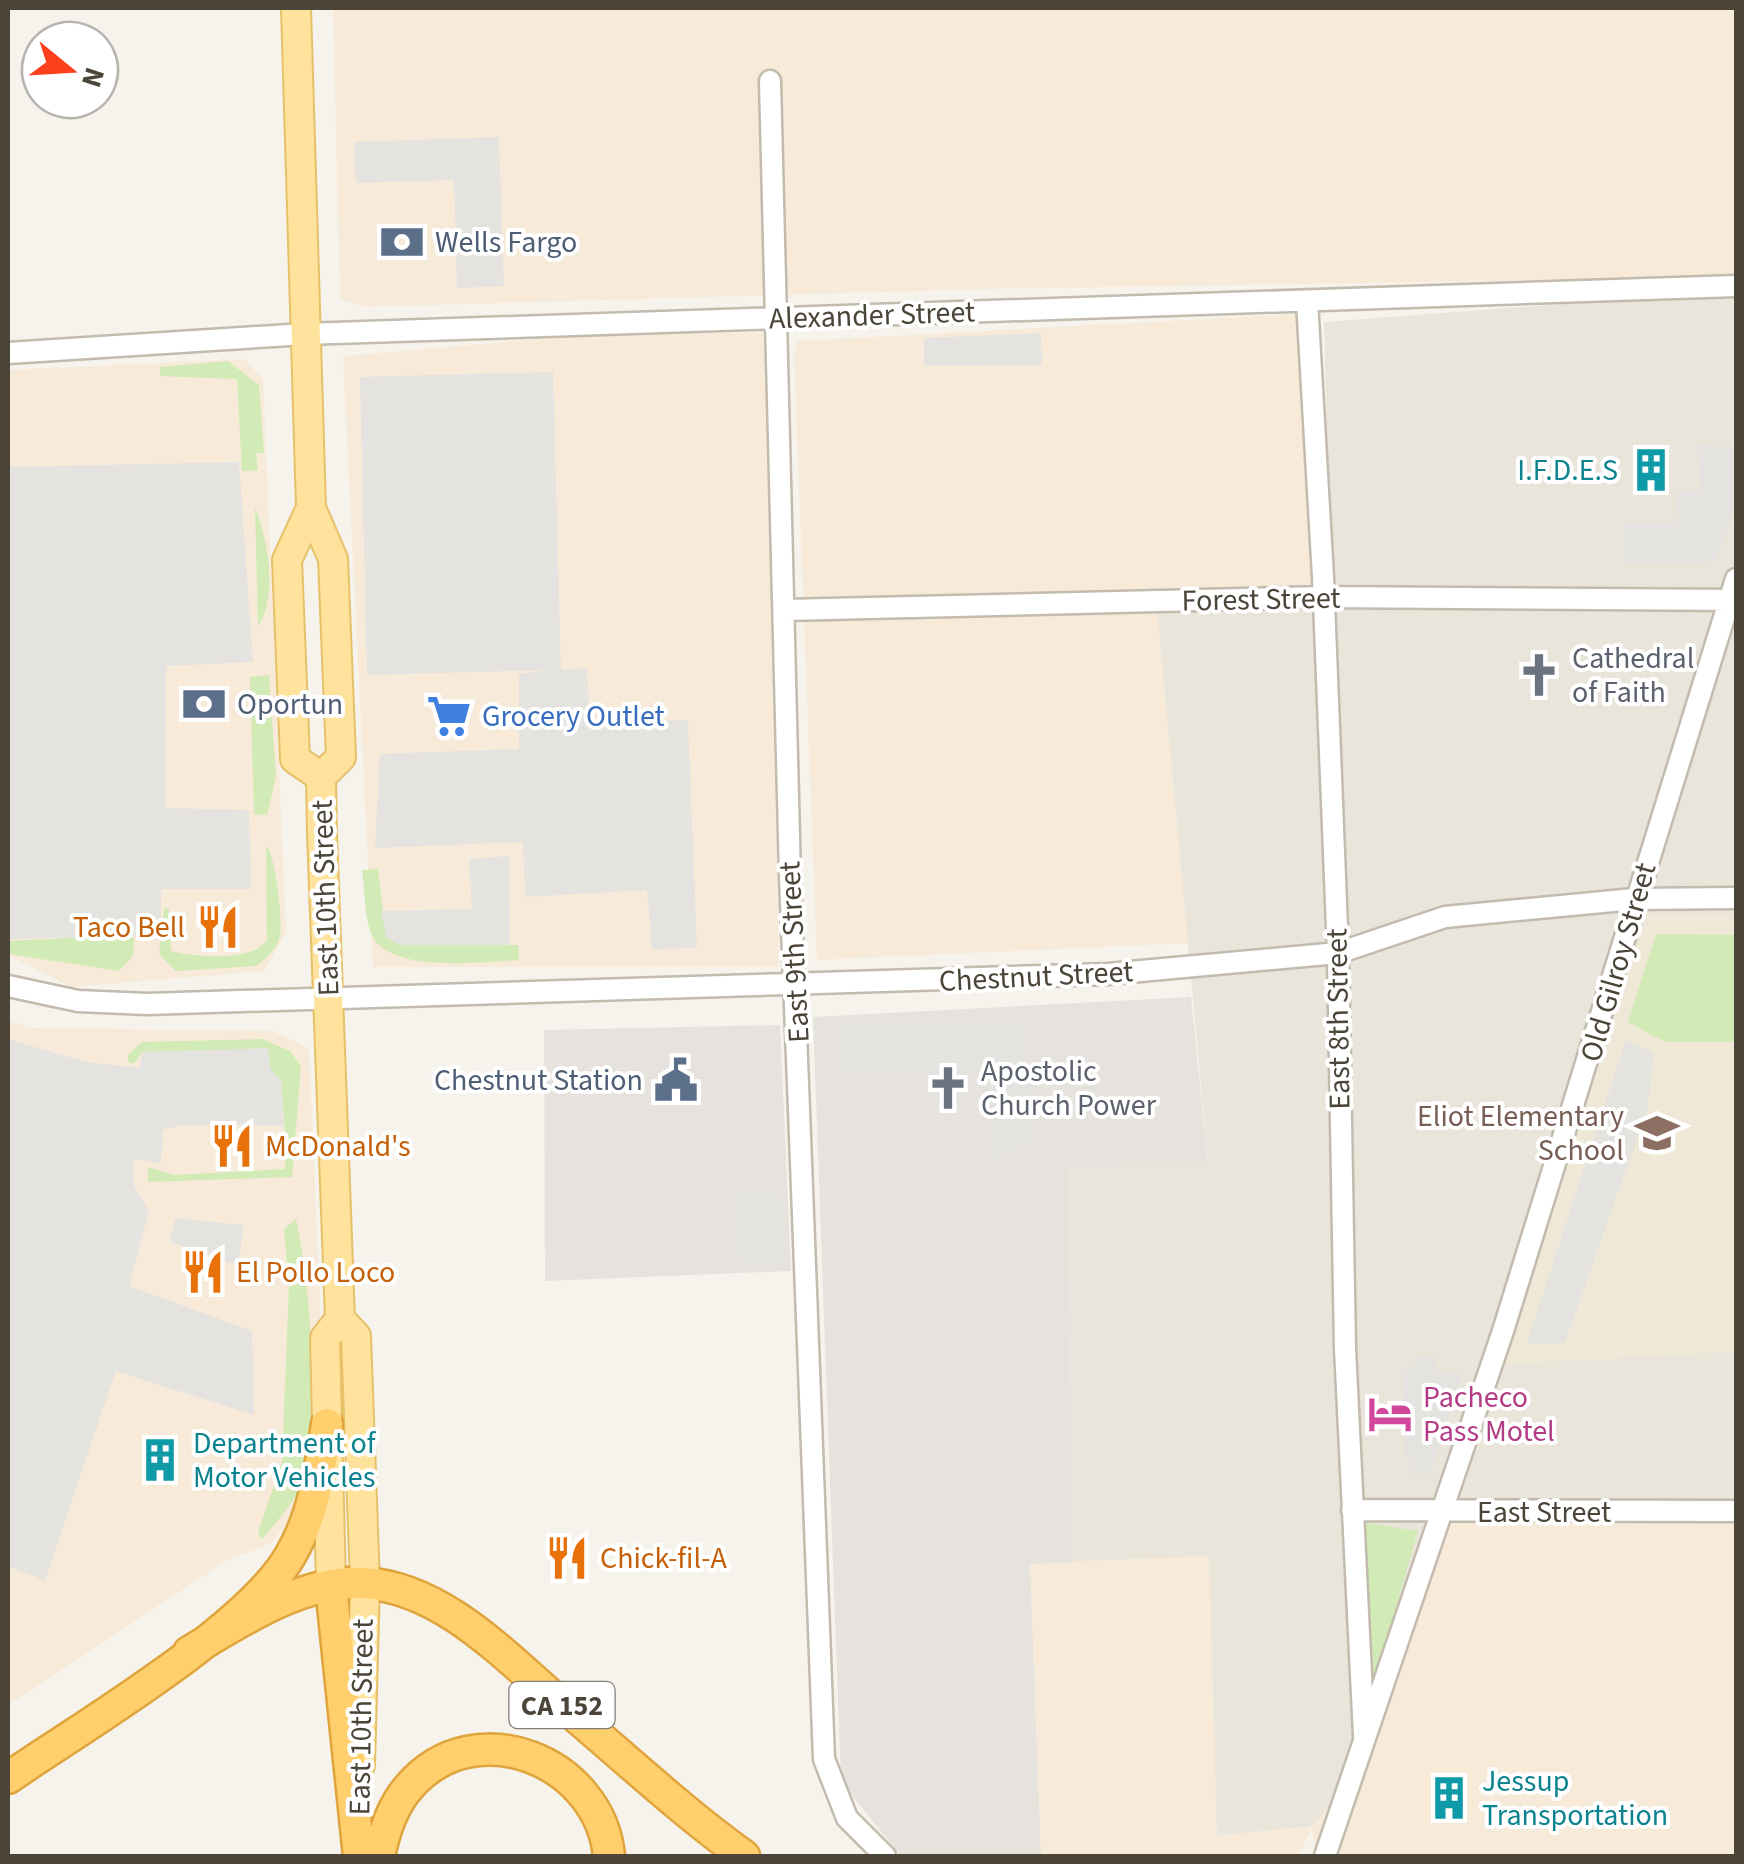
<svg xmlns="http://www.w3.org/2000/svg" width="1744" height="1864" viewBox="0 0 1744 1864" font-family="'Source Sans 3',sans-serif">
<rect width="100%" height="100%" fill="#f6f3ec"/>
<!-- residential -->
<path fill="#eae5da" d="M1736,291V1519L1355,1776L1313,1826L1216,1836L1209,1557L1073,1562L1068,1167L1208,1162L1156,601L1331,585L1324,322Z"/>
<!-- commercial -->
<path fill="#f7ead8" d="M333,8H1736V277L986,289L364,307L340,299Z
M1301,314L1316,591L1156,601L1188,943L817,960L794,356L797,341Z
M765,333L779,967H373L343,356L596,334Z
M244,359L263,379L286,933L264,971L70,987L8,955V370Z
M8,1021L32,1028L272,1031L309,1048L321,1327L308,1492L272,1543L228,1560L8,1705Z
M1736,1519V1856H1316L1312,1828L1298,1856H1041L1030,1563L1209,1556L1217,1836L1313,1826L1355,1776L1443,1521Z"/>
<!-- industrial -->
<path fill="#e6e2dd" d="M1191,997L1208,1163L1068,1167L1073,1562L1030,1564L1041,1856H901L841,1782L813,1017Z
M780,1025L791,1271L545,1281L544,1030Z"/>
<!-- education -->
<path fill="#efe8d6" d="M1647,914H1736V1352L1503,1364Z"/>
<!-- green -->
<path fill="#d2eab5" d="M228,361L259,385L264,453H256L258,470L242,471L237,379L160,376V367Z
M255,507C268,539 278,597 258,626Z
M269,675L276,776L267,815L254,814L250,677Z
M266,845C275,855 283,917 280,935C278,948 266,959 256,966L176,971L159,954L164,908L169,909L171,951C197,957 251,963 267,940Z
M378,869L386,937L400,945H518L519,960C483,962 386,974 371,933C364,915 365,889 362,870Z
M1656,934L1736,935V1042H1665L1628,1022Z
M110,936L134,938L133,956L119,971L8,954V941Z
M262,1039L290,1051L301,1066L292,1177L148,1182V1167L175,1175L284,1169L287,1155L281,1081L143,1052L133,1064L128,1062V1055L142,1042Z
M296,1219C310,1282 323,1430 299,1489C292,1506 274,1524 262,1539L258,1532L282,1462L289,1284L284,1229Z
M1361,1522L1418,1531L1370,1697Z"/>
<!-- parking -->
<path fill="#e5e3e0" d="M499,137L504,286L457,288L454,180L356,183L354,142Z
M1041,333L1042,365L924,366V338Z
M553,372L561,670L587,668L590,723L688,720L697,948L652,949L647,890L525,897L523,842L375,848L380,754L519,749V674L550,670L367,675L360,377Z
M1697,445L1736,447V504L1715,562L1625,564L1623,523L1678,522L1677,490L1701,492Z
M239,462L253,662L166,666L165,808L249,810L251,889H161V941L132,936L10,939L8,467Z
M509,856L510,945H400L386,937L381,911L472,909L469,859Z
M981,1021L1028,1024L1031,1147L1014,1148L1003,1158L990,1159L987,1071L836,1076V1026Z
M8,1039L86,1062L139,1068L143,1052L268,1048L270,1067L281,1081L284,1126L182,1125L163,1130L161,1163L133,1159L134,1185L149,1211L129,1286L252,1331L254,1415L116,1371L45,1580L8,1567Z
M1626,1040L1654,1053L1648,1107L1565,1343L1526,1345Z
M781,1191L785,1262L738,1263L733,1194Z
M175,1218L243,1225L239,1266L170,1242Z
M1415,1356L1435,1357V1372L1463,1373L1430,1474H1410V1457H1405L1402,1369L1414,1368Z"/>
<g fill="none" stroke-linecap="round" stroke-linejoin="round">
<!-- minor casing -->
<g stroke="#c2bbae" stroke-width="25">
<path id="minor" d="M770,81L790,877L824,1759L847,1818L885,1856
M1307,301L1323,577L1338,953L1345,1348L1364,1736
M8,353L305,334L1736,286
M786,610L1323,597L1736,600
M8,986L78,1001L147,1004L1108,974L1338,953L1445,917L1634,899L1736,898
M1352,1510L1736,1511
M1325,1856L1503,1331L1736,579"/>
</g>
<!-- major casing -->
<g stroke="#e6c16a" stroke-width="32">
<path id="major" d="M296,8L311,508L333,559L341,757L321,777L322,833L340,1319L356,1336L365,1583L360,1765
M311,508L287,560L295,759L321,777
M331,1586L325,1338L340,1319"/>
</g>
<!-- highway casing -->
<g stroke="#e0a43c" stroke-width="35">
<path id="highway" d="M331,1586L359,1856
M189,1652C238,1623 303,1579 364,1583C443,1588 506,1657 562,1705C622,1755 680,1810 744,1856
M8,1778C82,1727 247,1630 290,1556C314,1515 320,1471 327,1424
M379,1856C384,1832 392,1806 409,1787C475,1710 600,1761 609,1856"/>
</g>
<!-- minor -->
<use href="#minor" stroke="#fff" stroke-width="20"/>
<!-- major -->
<use href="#major" stroke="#ffe39c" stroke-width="28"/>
<!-- highway -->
<use href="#highway" stroke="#ffcf6e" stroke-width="30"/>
</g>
<!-- icons -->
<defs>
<g id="bank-bare" transform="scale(3.45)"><path d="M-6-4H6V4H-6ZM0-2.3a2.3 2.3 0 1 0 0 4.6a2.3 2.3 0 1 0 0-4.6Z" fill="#5c6f8a" stroke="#fff" stroke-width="2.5" paint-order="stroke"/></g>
<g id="building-bare" transform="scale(3.45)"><path d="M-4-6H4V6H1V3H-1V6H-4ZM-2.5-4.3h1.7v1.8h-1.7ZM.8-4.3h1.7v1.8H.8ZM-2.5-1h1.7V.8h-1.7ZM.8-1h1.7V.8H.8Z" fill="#0f9aa8" stroke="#fff" stroke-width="2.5" paint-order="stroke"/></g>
<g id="church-bare" transform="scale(3.45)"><path d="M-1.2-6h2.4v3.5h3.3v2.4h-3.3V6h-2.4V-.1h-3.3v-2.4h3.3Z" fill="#6b7280" stroke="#fff" stroke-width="2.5" paint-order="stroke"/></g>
<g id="supermarket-bare" transform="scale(3.45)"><path d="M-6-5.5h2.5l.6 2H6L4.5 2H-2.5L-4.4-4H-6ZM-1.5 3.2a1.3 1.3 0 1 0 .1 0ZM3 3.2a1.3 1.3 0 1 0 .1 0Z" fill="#3f7fe0" stroke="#fff" stroke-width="2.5" paint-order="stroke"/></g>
<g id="restaurant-bare" transform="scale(3.45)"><path d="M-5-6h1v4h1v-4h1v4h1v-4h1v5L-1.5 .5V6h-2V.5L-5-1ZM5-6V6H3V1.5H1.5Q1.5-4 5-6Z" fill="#e8710a" stroke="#fff" stroke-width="2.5" paint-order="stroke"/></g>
<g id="civic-bare" transform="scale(3.45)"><path d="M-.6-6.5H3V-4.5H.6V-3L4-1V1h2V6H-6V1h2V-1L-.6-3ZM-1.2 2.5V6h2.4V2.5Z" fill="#5c6f8a" stroke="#fff" stroke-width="2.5" paint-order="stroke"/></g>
<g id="school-bare" transform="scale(3.45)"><path d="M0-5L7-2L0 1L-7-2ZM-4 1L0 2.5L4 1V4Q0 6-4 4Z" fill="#8d6e63" stroke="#fff" stroke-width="2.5" paint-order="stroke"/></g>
<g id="hotel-bare" transform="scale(3.45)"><path d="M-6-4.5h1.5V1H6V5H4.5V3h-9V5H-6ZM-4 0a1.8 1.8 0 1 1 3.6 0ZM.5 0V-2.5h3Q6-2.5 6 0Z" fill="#d1479c" stroke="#fff" stroke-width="2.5" paint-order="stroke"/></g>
</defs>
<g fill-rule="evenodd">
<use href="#bank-bare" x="402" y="242"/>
<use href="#building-bare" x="1651" y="470"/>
<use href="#church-bare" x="1539" y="675"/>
<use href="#bank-bare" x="204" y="704"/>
<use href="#supermarket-bare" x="449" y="716"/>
<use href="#restaurant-bare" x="218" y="927"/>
<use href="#civic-bare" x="676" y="1080"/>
<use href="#church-bare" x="948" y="1088"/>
<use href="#school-bare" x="1657" y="1133"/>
<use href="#restaurant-bare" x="232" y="1146"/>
<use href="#restaurant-bare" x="203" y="1272"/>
<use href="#hotel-bare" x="1390" y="1414"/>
<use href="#building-bare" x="160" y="1460"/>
<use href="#restaurant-bare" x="567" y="1558"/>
<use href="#building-bare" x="1449" y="1798"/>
</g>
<g text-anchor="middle" stroke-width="8" stroke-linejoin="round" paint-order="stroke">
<!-- shield labels -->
<rect fill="#fff" stroke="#817c74" stroke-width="2.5" x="509.5" y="1682" width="105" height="46" rx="8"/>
<g font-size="28" font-weight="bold" fill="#4b4439">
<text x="562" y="1715">CA 152</text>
</g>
<!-- service labels -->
<g font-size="30" fill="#4e5e75" stroke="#fff" text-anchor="start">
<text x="435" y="252">Wells Fargo</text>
<text x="237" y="714">Oportun</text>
<text x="643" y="1090" text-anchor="end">Chestnut Station</text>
</g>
<!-- street labels -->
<g font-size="30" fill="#4b4439" stroke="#fff">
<text transform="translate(872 315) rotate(-2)" y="10">Alexander Street</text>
<text transform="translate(1261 599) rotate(-1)" y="10">Forest Street</text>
<text transform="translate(325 898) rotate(-92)" y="10">East 10th Street</text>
<text transform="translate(794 952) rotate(-93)" y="10">East 9th Street</text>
<text transform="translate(1618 962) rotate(-74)" y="10">Old Gilroy Street</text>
<text transform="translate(1036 976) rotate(-3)" y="10">Chestnut Street</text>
<text transform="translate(1338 1019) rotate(-91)" y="10">East 8th Street</text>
<text x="1544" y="1522">East Street</text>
<text transform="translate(361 1717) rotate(-89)" y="10">East 10th Street</text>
</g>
<!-- culture labels -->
<g font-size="30" fill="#0d838f" stroke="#fff" text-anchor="start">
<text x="1618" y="480" text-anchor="end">I.F.D.E.S</text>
<text x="193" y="1453">Department of<tspan x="193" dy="34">Motor Vehicles</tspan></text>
<text x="1482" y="1791">Jessup<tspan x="1482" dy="34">Transportation</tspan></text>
</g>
<!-- worship labels -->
<g font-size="30" fill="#5b616d" stroke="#fff" text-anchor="start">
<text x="1572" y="668">Cathedral<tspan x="1572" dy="34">of Faith</tspan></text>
<text x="981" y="1081">Apostolic<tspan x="981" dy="34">Church Power</tspan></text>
</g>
<!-- shop labels -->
<g font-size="30" fill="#366cbe" stroke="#fff" text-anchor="start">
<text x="482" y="726">Grocery Outlet</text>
</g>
<!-- food labels -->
<g font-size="30" fill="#c56008" stroke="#fff" text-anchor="start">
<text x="185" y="937" text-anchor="end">Taco Bell</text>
<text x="265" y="1156">McDonald's</text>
<text x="236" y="1282">El Pollo Loco</text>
<text x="600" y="1568">Chick-fil-A</text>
</g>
<!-- education labels -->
<g font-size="30" fill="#785e54" stroke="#fff" text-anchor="end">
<text x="1624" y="1126">Eliot Elementary<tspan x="1624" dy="34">School</tspan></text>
</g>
<!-- hotel labels -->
<g font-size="30" fill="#b23c85" stroke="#fff" text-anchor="start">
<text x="1423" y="1407">Pacheco<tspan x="1423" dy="34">Pass Motel</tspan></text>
</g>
</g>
<!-- border -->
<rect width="1744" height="1864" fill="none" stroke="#4b4439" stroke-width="20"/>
<!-- north arrow -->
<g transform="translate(70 70) rotate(108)"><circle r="48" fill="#ffffff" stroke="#b7b4b0" stroke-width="2.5"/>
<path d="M0-8L18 38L0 25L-18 38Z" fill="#fc3f1d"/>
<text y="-15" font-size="28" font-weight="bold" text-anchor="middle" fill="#4b4439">N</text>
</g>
</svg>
